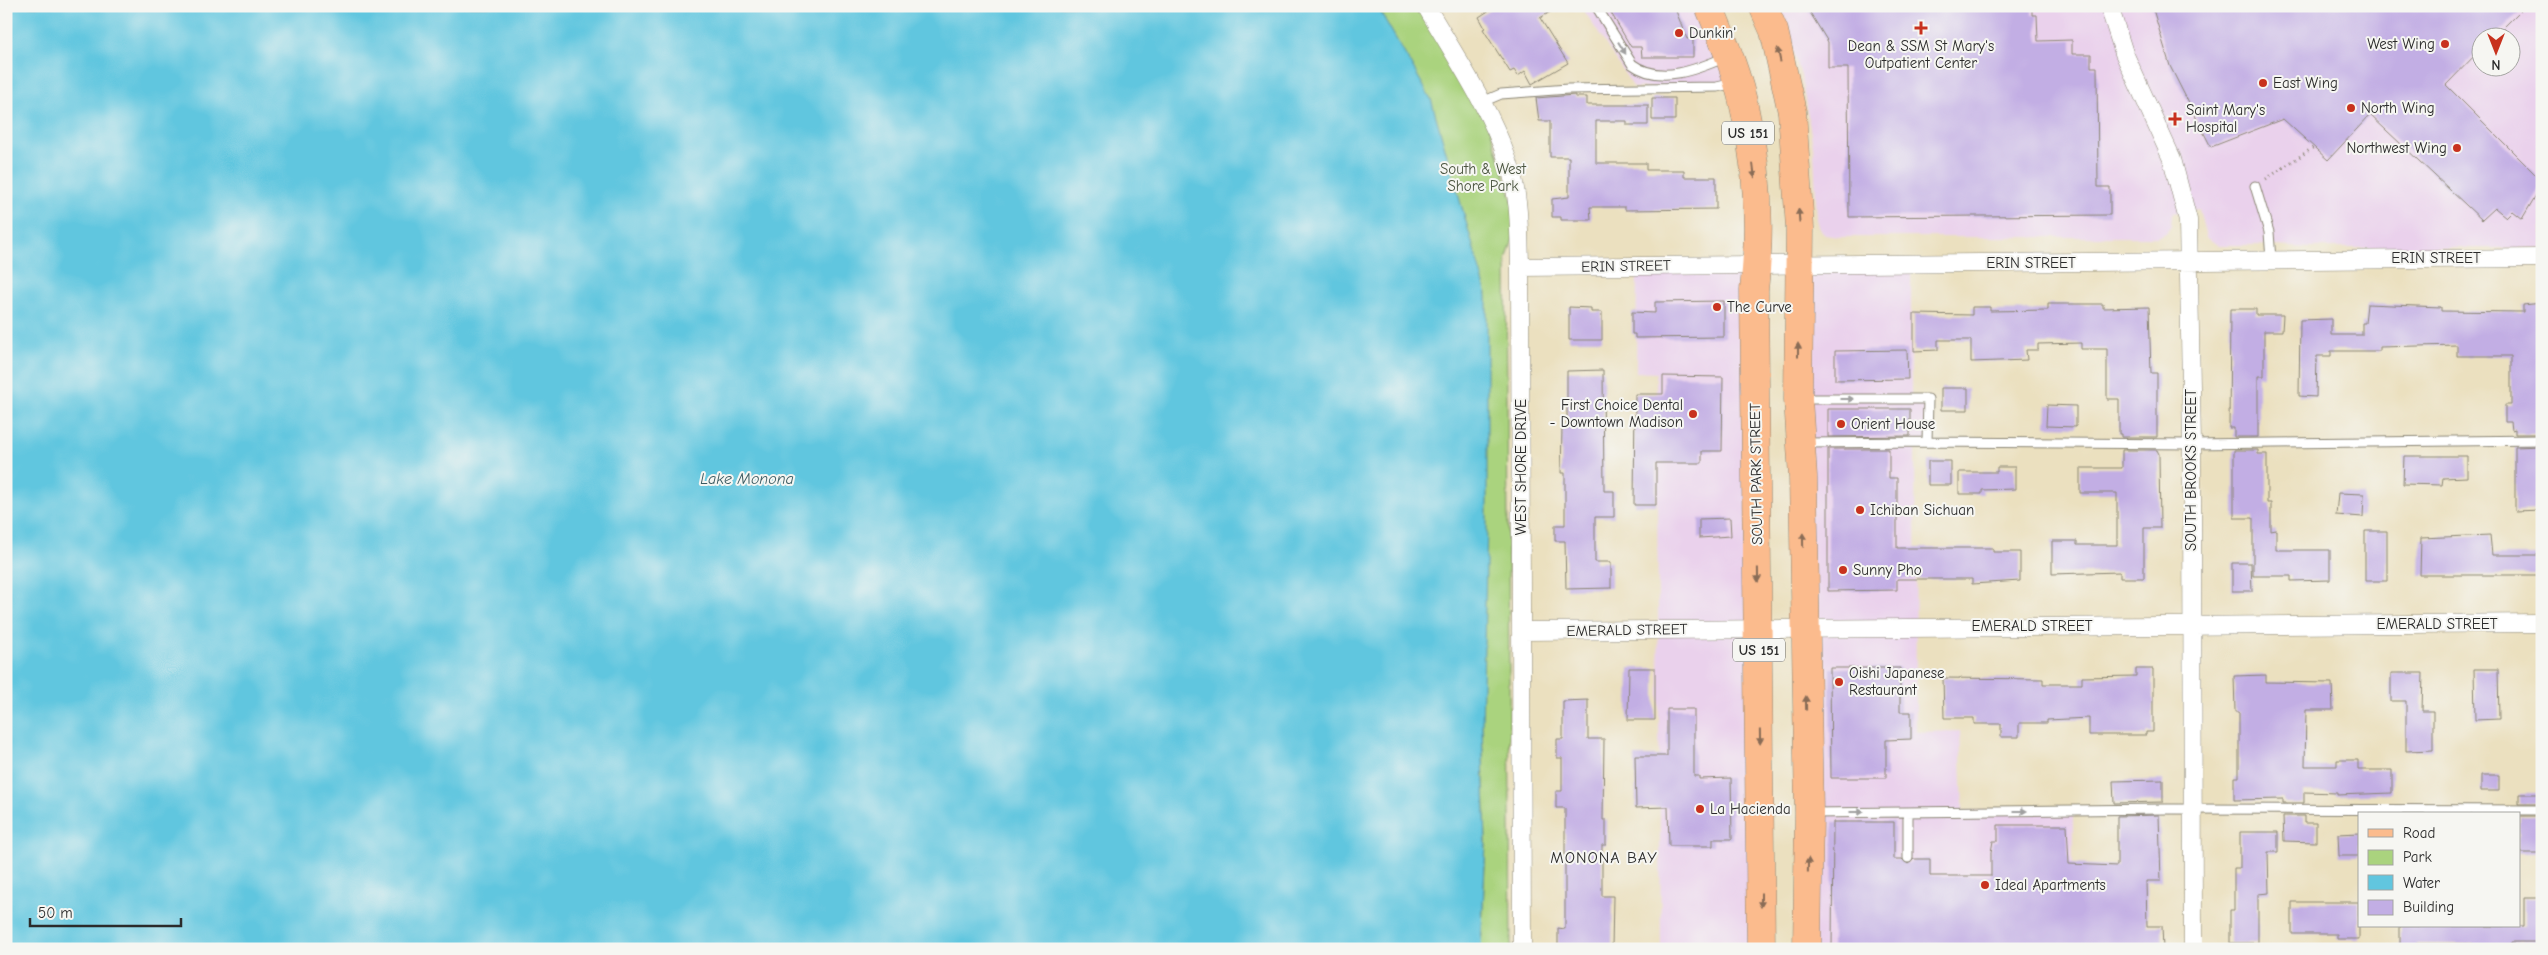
<svg xmlns="http://www.w3.org/2000/svg" width="2548" height="955" viewBox="0 0 2548 955" font-family="'Comic Neue',sans-serif">
<rect width="100%" height="100%" fill="#f6f6f2"/>
<filter id="ink" filterUnits="userSpaceOnUse"><feTurbulence type="fractalNoise" baseFrequency=".02" numOctaves="2"/><feDisplacementMap in="SourceGraphic" scale="10" xChannelSelector="R" yChannelSelector="G"/><feConvolveMatrix kernelMatrix="1 2 1 2 8 2 1 2 1" color-interpolation-filters="sRGB"/></filter>
<filter id="wash" filterUnits="userSpaceOnUse"><feTurbulence type="fractalNoise" baseFrequency=".0096" numOctaves="4" result="noise"/><feDisplacementMap in="SourceGraphic" scale="20" xChannelSelector="R" yChannelSelector="G"/><feGaussianBlur stdDeviation="1.12" result="paint"/><feColorMatrix in="noise" values="0 0 0 0 0 0 0 0 0 0 0 0 0 0 0 0 0 1.4 0 .05"/><feComposite in="paint" operator="in"/></filter>
<g filter="url(#wash)">
<rect width="100%" height="100%" fill="#ebe0bf"/>
<!-- built -->
<path fill="#ead1ec" fill-rule="evenodd" d="M1581,6H1709L1737,83L1634,88Z
M1780,6H2542V248H2311L2259,245H2219L2206,238L2199,209L2172,213L2171,225L2166,233L2156,237H1838L1825,235L1820,230L1817,219L1814,152L1801,76ZM2480,38H2510V68H2480Z
M1799,264H1911V399H1928L1927,442L1915,443L1916,732L1960,731L1963,811L2073,810L2072,949H1807Z
M1757,265L1761,949H1661L1656,373L1636,372L1637,266Z"/>
<!-- green -->
<path fill="#aad37e" stroke="#6a7f54" d="M1377,6H1426L1482,102L1519,222L1506,260L1511,949H1481L1486,843L1482,726Z"/>
<!-- water -->
<path fill="#61c6df" stroke="#467885" d="M6,6H1377L1431,99L1487,295V526L1482,726L1486,843L1481,949H6Z"/>
<g id="blocks">
<!-- building -->
<path fill="#c2aee4" d="M1496,6H1560L1540,18L1568,63L1532,84L1525,71L1518,76L1514,70L1510,72L1483,29L1485,28L1479,17Z
M1607,6H1674L1687,39L1693,38V57H1642L1641,47H1631Z
M1806,6H2032V15H2037L2038,41L2072,40V54H2091V67H2097L2098,187H2110V215L1849,217L1848,68H1828V42Z
M2152,6H2525L2493,38H2480V50L2446,85L2542,181V185L2522,219L2512,211L2506,217L2495,208L2482,220L2370,115L2328,160L2283,119L2211,147L2170,66Z
M1575,95V97H1587V105H1648V125H1627V121H1596V163H1646V170H1684V177H1716V209L1625,210V207H1590L1591,220H1561V217H1552V199L1569,197V157H1550V121H1539L1536,98Z
M1652,98H1675V120H1652Z
M1724,301V337L1635,338V334H1632V312L1655,313V302Z
M2542,303V434H2515V429L2512,430L2511,422H2505V405H2511V356H2457V345L2380,347V351H2331V356H2317L2316,397L2299,396L2300,320L2331,319V335H2362V323H2365L2367,304L2441,307V311L2523,312V305Z
M2048,304H2103V308L2149,307L2151,373H2157V437H2121V434H2119V399H2107V349H2081V343L2038,344V350H2026L2027,360L1971,362V340H1938V350L1914,351V314L1972,315V307H1990V311L2048,310Z
M1569,307L1591,308V312H1602V340H1569Z
M2230,309H2256V315H2283L2282,331H2264V376H2258V437H2234V428H2229Z
M1907,350L1908,379L1835,380V351Z
M1603,370L1604,491H1614V517H1595V562H1611V588L1566,589L1565,541H1555V525H1565V473H1561L1562,428H1567V371Z
M1663,376L1723,377L1722,451H1702V463H1656V505H1634L1635,394H1663Z
M1941,388H1968V410H1941Z
M2047,405L2076,406V427L2046,426Z
M1828,409H1910V436L1828,437Z
M2542,446V510L2515,511V447Z
M1828,449H1889V478H1897V548H1993V552H2020V581L1972,584V579H1897V590L1828,591Z
M2122,450H2157L2159,454L2160,528H2144V578H2120V572L2052,574V541H2077V545H2117V493H2080V468H2122Z
M2234,450H2258V454H2267V503H2271V531L2276,530V550H2330V580L2291,581V576H2253V518H2234Z
M2404,456H2467V477L2443,478L2442,485L2403,484Z
M1928,461H1951V485H1928Z
M1997,467H2015V489L1982,490V494H1959V472H1997Z
M2338,493L2364,494L2363,517L2336,515Z
M1730,518L1731,536L1699,538V519Z
M2365,531H2387V581H2365Z
M2490,535L2492,555H2542V575H2420L2421,538Z
M2232,563H2251L2252,591H2232Z
M1629,668H1655V720H1628Z
M1830,668H1900V712H1911V739L1886,740V778H1831Z
M2136,669H2153V732H2146V735H2089V718L2047,720V723H2019V737H2001V724H1974V718H1944L1943,678L2043,679V684H2082V677L2136,676Z
M2474,669H2498L2499,719L2475,720Z
M2391,673H2423L2422,711H2433V750L2406,751V701H2391Z
M2266,675V682L2332,683L2333,710H2306L2305,766H2337V760H2358V770H2392V793L2337,795V793L2304,792V803H2283V799L2234,800V777H2239V712H2235L2234,676Z
M1588,700V739H1604L1603,820H1606V845H1602V896H1613L1612,949H1558V928L1565,929V808H1556V791H1562V758H1557V739H1563V701Z
M1667,709H1694V776H1699V779L1731,778L1732,839H1713V846H1669L1668,807L1636,808L1635,756H1667Z
M2481,775H2499V791H2481Z
M2163,780V802L2114,803L2113,781Z
M2519,794H2542V804H2519Z
M2159,815L2161,881H2146L2147,926H2162L2163,949H1832L1833,822H1894V859H1902L1908,864L1914,859H1930V876H1991V852L1993,841H1998V825H2067L2069,864L2117,866V816Z
M2283,816H2304V823H2316V842L2284,841Z
M2519,816H2542V853H2519Z
M2240,832H2278V852H2268L2269,893L2258,894V943H2230V910H2234V868H2240Z
M2359,833V856H2339L2338,834Z
M2524,898H2542V942H2512V949H2477L2473,944H2416V948H2400V926H2524Z
M2292,902H2359V939H2337V934H2292Z"/>
</g>
</g>
<g filter="url(#ink)">
<use href="#blocks" fill-opacity="0" stroke="#8b8675" stroke-width="1"/>
<g fill="none" stroke-linecap="round" stroke-linejoin="round">
<!-- service casing -->
<g stroke="#8b8675" stroke-width="11">
<path id="service" d="M1596,6L1632,64C1660,85 1698,69 1726,57
M1482,102L1501,94L1568,89L1717,87L1734,83
M2255,186L2269,232L2271,260
M1801,399H1928L1927,442L2192,444L2542,440
M1805,443L1927,442
M1908,812V858
M1812,813L2166,809L2542,810"/>
</g>
<!-- minor casing -->
<g stroke="#8b8675" stroke-width="19">
<path id="minor" d="M1426,6C1455,56 1489,106 1508,161C1520,195 1519,232 1520,267L1522,949
M2109,6L2124,53L2172,159L2188,220L2192,444L2193,949
M1520,267L2542,258
M1521,631L2542,623"/>
</g>
<!-- primary casing -->
<g stroke="#8b8675" stroke-width="29">
<path id="primary" d="M1709,6C1723,40 1738,75 1745,111C1758,169 1761,231 1754,290L1761,949
M1763,6L1774,31L1792,112L1800,228L1798,399L1803,477L1809,813L1807,949"/>
</g>
<!-- path -->
<path stroke="#8b8675" stroke-width="3" stroke-dasharray="1 4" stroke-linecap="butt" d="M2266,179L2314,147"/>
<!-- service -->
<use href="#service" stroke="#fff" stroke-width="9"/>
<!-- minor -->
<use href="#minor" stroke="#fff" stroke-width="18"/>
<!-- primary -->
<use href="#primary" stroke="#fbbb8d" stroke-width="28"/>
</g>
<!-- one-way arrows -->
<defs><path id="oneway-solid" d="M-6-.8H1V-3.2L6.5 0L1 3.2V.8H-6Z" transform="scale(1.25)"/></defs>
<g fill="#a0a0a0">
<use href="#oneway-solid" transform="translate(1622 48) rotate(58)"/>
<use href="#oneway-solid" transform="translate(1847 399)"/>
<use href="#oneway-solid" transform="translate(2020 811)"/>
<use href="#oneway-solid" transform="translate(1857 812)"/>
</g>
<g fill="#896c57">
<use href="#oneway-solid" transform="translate(1779 55) rotate(-102)"/>
<use href="#oneway-solid" transform="translate(1754 171) rotate(83)"/>
<use href="#oneway-solid" transform="translate(1799 216) rotate(-94)"/>
<use href="#oneway-solid" transform="translate(1798 350) rotate(-90)"/>
<use href="#oneway-solid" transform="translate(1803 540) rotate(-91)"/>
<use href="#oneway-solid" transform="translate(1758 575) rotate(89)"/>
<use href="#oneway-solid" transform="translate(1806 703) rotate(-91)"/>
<use href="#oneway-solid" transform="translate(1760 737) rotate(89)"/>
<use href="#oneway-solid" transform="translate(1808 865) rotate(-89)"/>
<use href="#oneway-solid" transform="translate(1761 900) rotate(90)"/>
</g>
</g>
<!-- markers -->
<g fill="#c8321e" stroke="#f6f6f2" stroke-width="2">
<path d="M1918.5 20.5h5v5h5v5h-5v5h-5v-5h-5v-5h5z"/>
<circle cx="1679" cy="33" r="5"/>
<circle cx="2445" cy="44" r="5"/>
<circle cx="2263" cy="83" r="5"/>
<circle cx="2351" cy="108" r="5"/>
<path d="M2172.5 111.5h5v5h5v5h-5v5h-5v-5h-5v-5h5z"/>
<circle cx="2457" cy="148" r="5"/>
<circle cx="1717" cy="307" r="5"/>
<circle cx="1693" cy="414" r="5"/>
<circle cx="1841" cy="424" r="5"/>
<circle cx="1860" cy="510" r="5"/>
<circle cx="1843" cy="570" r="5"/>
<circle cx="1839" cy="682" r="5"/>
<circle cx="1700" cy="809" r="5"/>
<circle cx="1985" cy="885" r="5"/>
</g>
<g text-anchor="middle" stroke-width="4" stroke-linejoin="round" paint-order="stroke">
<!-- shield labels -->
<g fill="#f6f6f2" stroke="#686867" stroke-width="1">
<rect x="1722" y="121.5" width="52" height="23" rx="4"/>
<rect x="1733" y="638.5" width="52" height="23" rx="4"/>
</g>
<g font-size="14" font-weight="bold" fill="#2b2b2b">
<text x="1748" y="138">US 151</text>
<text x="1759" y="655">US 151</text>
</g>
<!-- poi labels -->
<g font-size="15" fill="#2b2b2b" stroke="#f6f6f2" text-anchor="start">
<text x="1689" y="38">Dunkin'</text>
<text x="2435" y="49" text-anchor="end">West Wing</text>
<text x="1921" y="51" text-anchor="middle">Dean &amp; SSM St Mary's<tspan x="1921" dy="17">Outpatient Center</tspan></text>
<text x="2273" y="88">East Wing</text>
<text x="2361" y="113">North Wing</text>
<text x="2186" y="115">Saint Mary's<tspan x="2186" dy="17">Hospital</tspan></text>
<text x="2447" y="153" text-anchor="end">Northwest Wing</text>
<text x="1727" y="312">The Curve</text>
<text x="1683" y="410" text-anchor="end">First Choice Dental<tspan x="1683" dy="17">- Downtown Madison</tspan></text>
<text x="1851" y="429">Orient House</text>
<text x="1870" y="515">Ichiban Sichuan</text>
<text x="1853" y="575">Sunny Pho</text>
<text x="1849" y="678">Oishi Japanese<tspan x="1849" dy="17">Restaurant</tspan></text>
<text x="1710" y="814">La Hacienda</text>
<text x="1995" y="890">Ideal Apartments</text>
</g>
<!-- park labels -->
<g font-size="15" fill="#4b5540" stroke="#f6f6f2">
<text x="1483" y="174">South &amp; West<tspan x="1483" dy="17">Shore Park</tspan></text>
</g>
<!-- street labels -->
<g font-size="15" fill="#2b2b2b" stroke="#f6f6f2">
<text x="2436" y="263">ERIN STREET</text>
<text x="2031" y="268">ERIN STREET</text>
<text transform="translate(1626 266) rotate(-1)" y="5">ERIN STREET</text>
<text transform="translate(1521 467) rotate(-90)" y="5">WEST SHORE DRIVE</text>
<text transform="translate(2191 470) rotate(-90)" y="5">SOUTH BROOKS STREET</text>
<text transform="translate(1756 474) rotate(-91)" y="5">SOUTH PARK STREET</text>
<text x="2437" y="629">EMERALD STREET</text>
<text x="2032" y="631">EMERALD STREET</text>
<text transform="translate(1627 630) rotate(-1)" y="5">EMERALD STREET</text>
</g>
<!-- water labels -->
<g font-size="16" font-style="italic" fill="#3b5a61" stroke="#f6f6f2">
<text x="747" y="484">Lake Monona</text>
</g>
<!-- neighbourhood labels -->
<g font-size="16" letter-spacing="1" fill="#2b2b2b" stroke="#f6f6f2">
<text x="1604" y="863">MONONA BAY</text>
</g>
</g>
<!-- margin -->
<rect width="2548" height="955" fill="none" stroke="#f6f6f2" stroke-width="25"/>
<!-- legend -->
<rect x="2358" y="812" width="162" height="115" fill="#f6f6f2" stroke="#a5a5a2"/>
<rect x="2368" y="829" width="25" height="8" fill="#fbbb8d" stroke="#a5a5a2"/>
<text x="2403" y="838" font-size="15" fill="#2b2b2b">Road</text>
<rect x="2368" y="850" width="25" height="15" fill="#aad37e" stroke="#a5a5a2"/>
<text x="2403" y="862" font-size="15" fill="#2b2b2b">Park</text>
<rect x="2368" y="875" width="25" height="15" fill="#61c6df" stroke="#a5a5a2"/>
<text x="2403" y="888" font-size="15" fill="#2b2b2b">Water</text>
<rect x="2368" y="900" width="25" height="15" fill="#c2aee4" stroke="#a5a5a2"/>
<text x="2403" y="912" font-size="15" fill="#2b2b2b">Building</text>
<!-- north arrow -->
<g transform="translate(2496 52) rotate(180)"><circle r="24" fill="#f6f6f2" stroke="#a5a5a2"/>
<path d="M0-4L9 19L0 12L-9 19Z" fill="#c8321e"/>
<text y="-8" font-size="14" font-weight="bold" text-anchor="middle" fill="#2b2b2b">N</text>
</g>
<!-- scale -->
<path d="M30 918v8h151v-8" fill="none" stroke="#2b2b2b" stroke-width="2.5"/>
<text x="38" y="918" font-size="15" fill="#2b2b2b" stroke="#f6f6f2" stroke-width="4" paint-order="stroke">50 m</text>
</svg>
